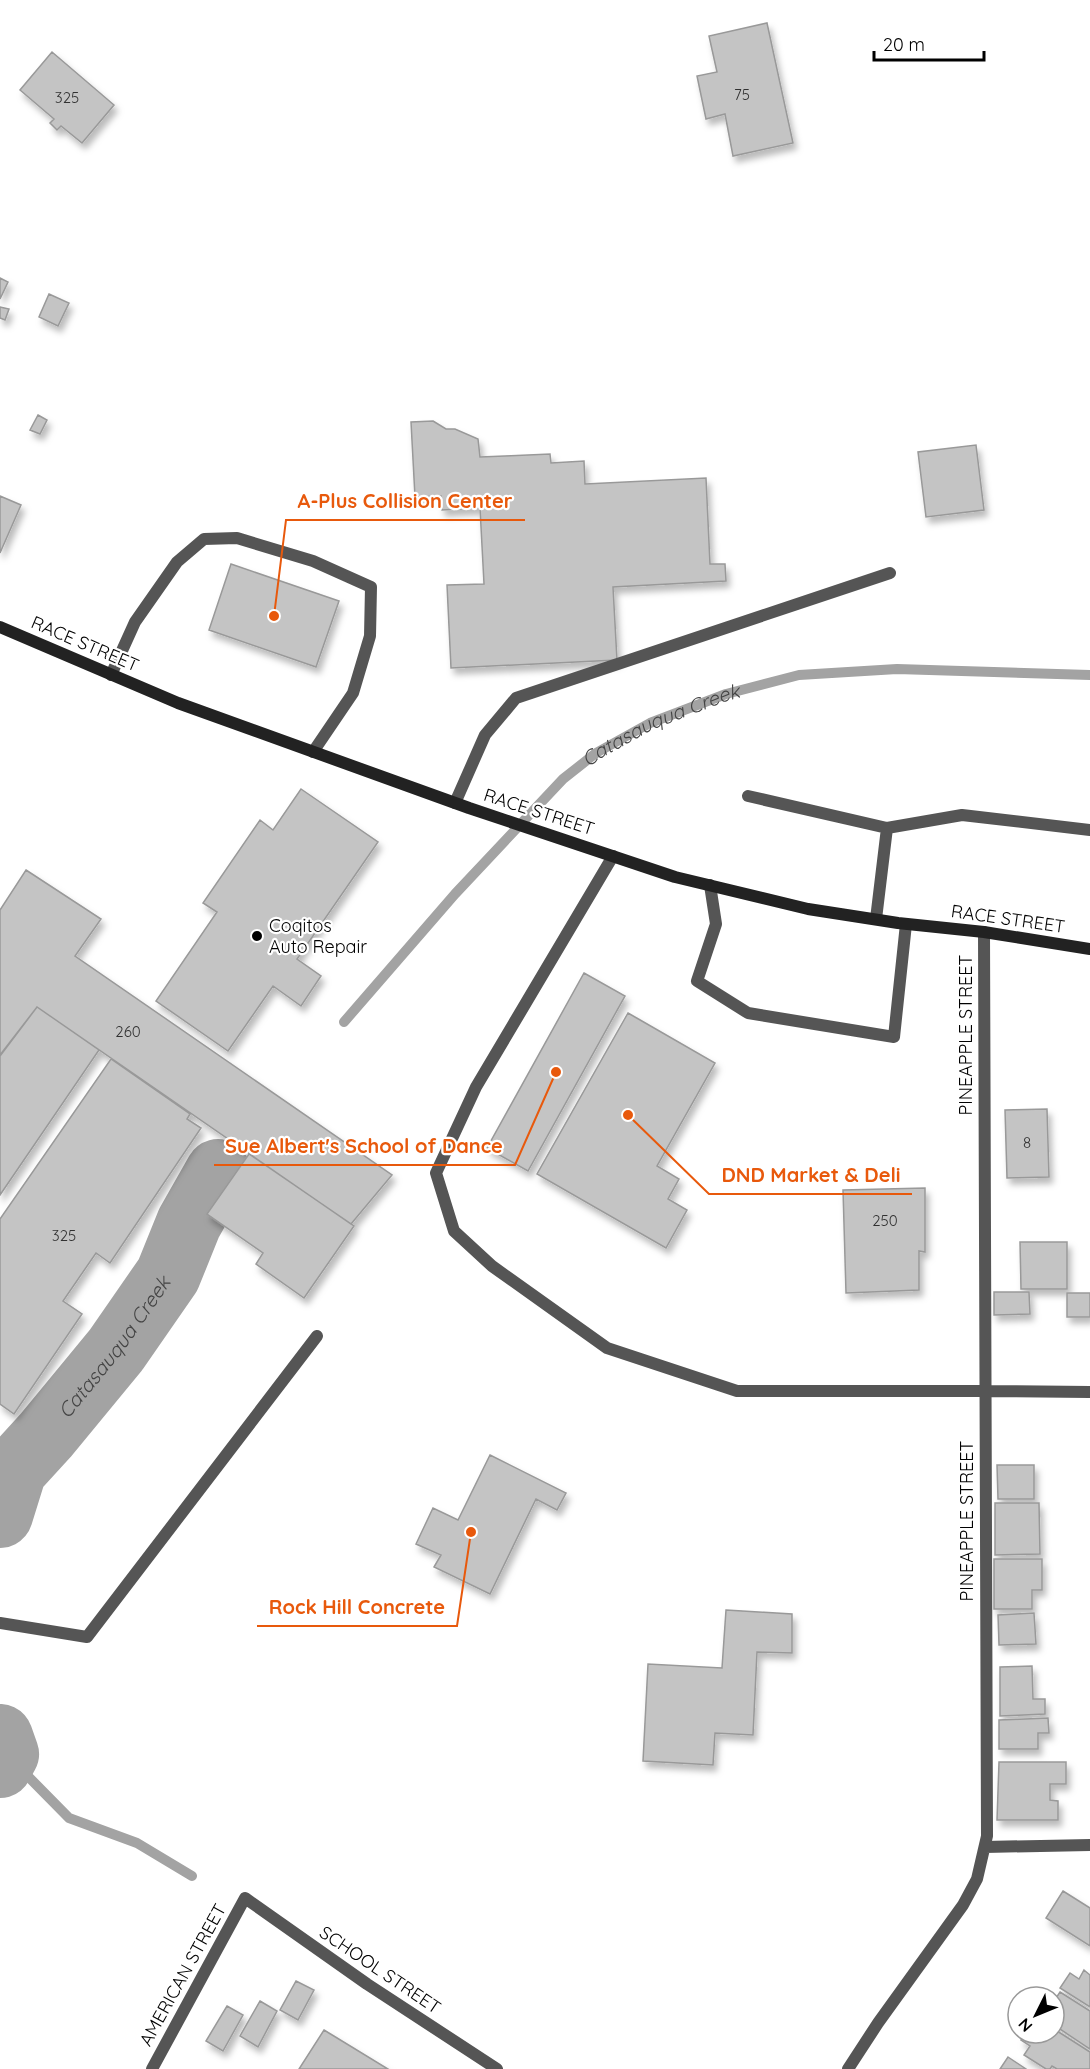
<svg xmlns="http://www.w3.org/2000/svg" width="1090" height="2069" viewBox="0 0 1090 2069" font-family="Quicksand,sans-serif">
<defs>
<filter id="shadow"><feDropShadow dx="3.5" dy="6" stdDeviation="3" flood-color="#0004"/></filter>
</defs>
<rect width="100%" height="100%" fill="#fff"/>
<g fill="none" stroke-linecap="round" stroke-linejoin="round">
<!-- stream -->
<g stroke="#a3a3a3" stroke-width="10">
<path id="s1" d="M344,1022L455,894L563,779L596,753L650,723L726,694L799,675L897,669L1090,675"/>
<path d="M6,1754L69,1818L137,1843L192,1876"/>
</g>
<!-- river -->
<g stroke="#a3a3a3" stroke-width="66">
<path id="s2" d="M0,1515L14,1470L46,1435L116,1350L168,1275L189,1223L218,1172"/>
<path d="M0,1737L6,1754L0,1765"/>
</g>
</g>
<!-- building -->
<path fill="#c4c4c4" stroke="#999" stroke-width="1.5" filter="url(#shadow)" d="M767,23L793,143L733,156L725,114L706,119L697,76L717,72L709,36Z
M52,52L114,105L82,143L61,126L57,130L50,123L54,119L20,90Z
M0,278L8,282L0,299Z
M49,294L69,303L58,326L39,317Z
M0,307L9,309L5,320L0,318Z
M38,415L47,420L40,434L30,430Z
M433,421L446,429H455L478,439L480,457L550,454L551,463L584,461L585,484L706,478L710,564H725L726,581L613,587L617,660L451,668L447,585L484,584L480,508L442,510L441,496L415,497L411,422Z
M976,445L984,510L926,517L918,452Z
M0,496L21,505L0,553Z
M231,564L339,601L316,667L209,630Z
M301,789L378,842L297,959L321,976L301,1006L273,986L228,1051L156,1001L217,912L203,903L260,820L273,830Z
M26,870L101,919L75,956L392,1175L351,1224L37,1007L0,1055V910Z
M584,973L625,996L528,1171L487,1148Z
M37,1007L99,1050L0,1195V1056Z
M628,1013L715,1063L657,1166L679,1179L668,1199L687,1210L666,1248L537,1174Z
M111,1059L190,1114L187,1119L201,1128L110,1263L96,1253L63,1301L82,1314L14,1414L0,1404V1219Z
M1047,1109L1049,1177L1007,1178L1005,1110Z
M249,1154L354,1226L304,1298L256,1264L263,1253L207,1214Z
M925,1188V1252L919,1251V1290L846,1293L843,1190Z
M1020,1242H1067V1289H1021Z
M994,1292H1029L1030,1314L994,1315Z
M1067,1293H1090V1317H1067Z
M490,1455L566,1493L557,1510L536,1499L490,1594L434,1567L441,1555L416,1544L433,1508L458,1520Z
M997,1465H1034V1499H998Z
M995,1503H1039L1040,1554L995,1555Z
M994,1559H1042V1590H1032V1609H994Z
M726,1610L792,1614V1653L757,1652L753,1735L715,1733L713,1765L643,1761L648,1664L722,1668Z
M1034,1613L1036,1644L999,1645L998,1615Z
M1032,1666L1033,1699H1045V1714L1000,1716V1667Z
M1048,1718L1049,1733H1038V1749H999V1720Z
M999,1762H1066V1784H1050V1800L1058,1801V1820H997Z
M1063,1891L1090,1908V1946L1046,1918Z
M1084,1970L1090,1975V2007L1060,1988L1070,1973L1079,1979Z
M296,1981L314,1990L298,2020L280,2010Z
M1060,1992L1090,2011V2049L1054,2025V2001Z
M260,2001L277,2011L258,2047L240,2036Z
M227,2006L243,2015L223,2051L206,2041Z
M1054,2029L1090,2052V2069H1057L1052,2066L1050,2069H1046L1024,2055L1030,2046L1021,2040L1026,2033L1034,2038L1038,2033H1054Z
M324,2030L388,2069H299Z
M1008,2057L1026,2069H1000Z"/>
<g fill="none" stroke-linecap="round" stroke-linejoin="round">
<!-- lane -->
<path stroke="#555" stroke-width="12" d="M111,675L135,622L177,562L204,539L237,538L313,561L371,587L370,636L353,693L313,752
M748,796L887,828L962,815L1090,830
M455,803L485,735L516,698L890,573
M613,856L476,1087L436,1173L454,1231L492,1266L607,1348L737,1391H984
M710,885L716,924L697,981L748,1013L894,1037L906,924
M876,919L887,828
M0,1623L87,1637L317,1336"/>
<!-- street -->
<path stroke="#555" stroke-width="12" d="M984,1391L1090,1392
M985,1847L1090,1845
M152,2069L245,1898L367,1984L497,2069
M848,2069L878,2023L963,1905L977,1879L987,1836L984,932"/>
<!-- secondary -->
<path stroke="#222" stroke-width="12" d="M0,627L178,703L469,808L675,877L808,909L898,923L984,932L1090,949"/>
</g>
<!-- markers -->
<circle fill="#000" stroke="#fff" stroke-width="2" cx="257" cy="936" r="6"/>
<g text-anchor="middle" stroke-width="4.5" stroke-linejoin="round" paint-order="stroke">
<!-- number labels -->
<g font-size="15" fill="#313131">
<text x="742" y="100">75</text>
<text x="67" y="103">325</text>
<text x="128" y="1037">260</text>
<text x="1027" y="1148">8</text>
<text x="885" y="1226">250</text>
<text x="64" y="1241">325</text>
</g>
<!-- street labels -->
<g font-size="18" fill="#000" stroke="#fff">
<text transform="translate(85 644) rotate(23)" y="6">RACE STREET</text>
<text transform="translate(539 812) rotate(18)" y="6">RACE STREET</text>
<text transform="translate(1008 919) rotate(8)" y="6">RACE STREET</text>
<text transform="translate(966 1035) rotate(-90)" y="6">PINEAPPLE STREET</text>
<text transform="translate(967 1521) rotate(-90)" y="6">PINEAPPLE STREET</text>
<text transform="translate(380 1970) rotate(34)" y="6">SCHOOL STREET</text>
<text transform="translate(183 1975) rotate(-61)" y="6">AMERICAN STREET</text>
</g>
<!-- poi labels -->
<g font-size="18" fill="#000" stroke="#fff" text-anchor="start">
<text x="269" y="932">Coqitos<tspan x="269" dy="21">Auto Repair</tspan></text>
</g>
<!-- water labels -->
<g font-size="20" font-style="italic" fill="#444" stroke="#fff">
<text dy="7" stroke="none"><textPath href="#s1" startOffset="440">Catasauqua Creek</textPath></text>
<text dy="7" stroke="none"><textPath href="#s2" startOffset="206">Catasauqua Creek</textPath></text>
</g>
</g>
<!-- callouts -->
<path fill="none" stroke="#e8590c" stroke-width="2" d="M274 616L286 520H525M556 1072L515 1165H214M628 1115L709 1194H912M471 1532L457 1626H257"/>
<g fill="#e8590c" stroke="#fff" stroke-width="2">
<circle cx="274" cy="616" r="6"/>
<circle cx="556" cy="1072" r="6"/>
<circle cx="628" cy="1115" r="6"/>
<circle cx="471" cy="1532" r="6"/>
</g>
<g font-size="20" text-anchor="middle" font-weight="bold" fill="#e8590c" stroke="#fff" stroke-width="4.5" stroke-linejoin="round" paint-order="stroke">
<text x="405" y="508">A-Plus Collision Center</text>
<text x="364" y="1153">Sue Albert's School of Dance</text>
<text x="811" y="1182">DND Market &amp; Deli</text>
<text x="357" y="1614">Rock Hill Concrete</text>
</g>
<!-- north arrow -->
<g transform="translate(1036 2015) rotate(227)"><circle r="28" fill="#ffffff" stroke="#999999" stroke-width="1.5"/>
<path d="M0-4.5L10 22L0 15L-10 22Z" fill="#000000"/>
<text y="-9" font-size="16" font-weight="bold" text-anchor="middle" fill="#000000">N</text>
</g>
<!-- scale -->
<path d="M874 51v9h110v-9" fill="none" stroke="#000000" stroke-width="3"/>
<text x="883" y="51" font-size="18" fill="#000000" stroke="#ffffff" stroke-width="4.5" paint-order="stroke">20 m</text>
</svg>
